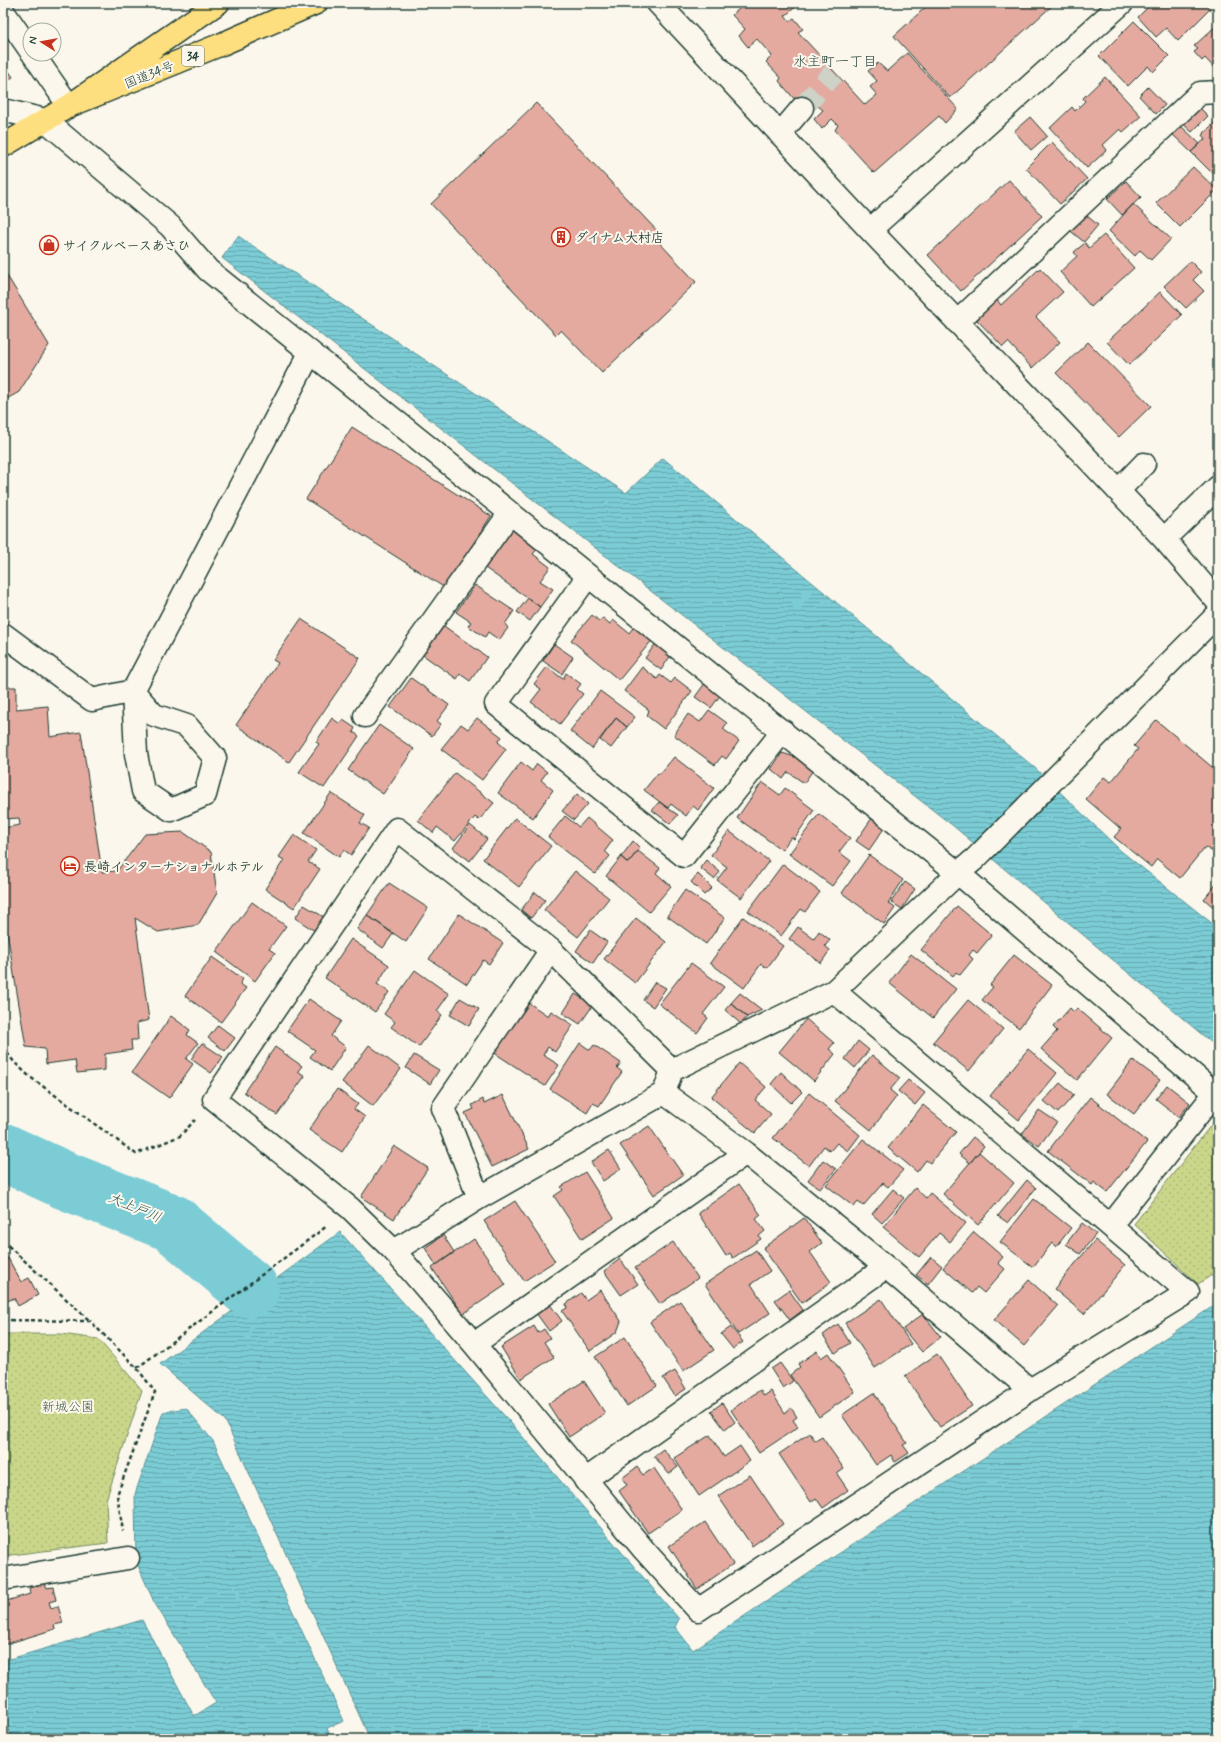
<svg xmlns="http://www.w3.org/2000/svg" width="1221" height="1742" viewBox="0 0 1221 1742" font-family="Mynerve,'Klee One',sans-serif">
<defs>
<pattern id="grass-dots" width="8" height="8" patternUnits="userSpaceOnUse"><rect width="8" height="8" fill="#cad689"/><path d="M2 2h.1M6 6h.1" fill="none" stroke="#adb977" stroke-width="1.8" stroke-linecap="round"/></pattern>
<pattern id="water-rules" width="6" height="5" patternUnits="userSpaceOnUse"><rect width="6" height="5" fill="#7cccd6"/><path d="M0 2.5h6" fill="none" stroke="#65a7ae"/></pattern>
</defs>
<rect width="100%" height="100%" fill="#fbf7ec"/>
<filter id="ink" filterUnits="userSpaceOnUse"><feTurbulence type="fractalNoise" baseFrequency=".025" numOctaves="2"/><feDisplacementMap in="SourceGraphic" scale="8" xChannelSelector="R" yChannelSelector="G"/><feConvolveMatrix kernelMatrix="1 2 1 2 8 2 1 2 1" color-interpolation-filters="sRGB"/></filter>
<g filter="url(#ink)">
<!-- grass -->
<path fill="url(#grass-dots)" stroke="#748a5e" d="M1218,1116V1271L1198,1284L1134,1224Z
M3,1334H61L98,1339L142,1390L106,1500L108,1543L3,1556Z"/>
<!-- water -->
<path fill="url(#water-rules)" stroke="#579395" d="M238,236L626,493L663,458L1035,768L1121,851L1218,928V1048L952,825L222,258Z
M340,1232L510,1422L679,1619L675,1627L693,1650L1218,1303V1739H370L225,1420L160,1364Z
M186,1408L213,1441L344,1721L327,1728L331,1739H13L3,1718V1661L142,1620L194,1716L216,1703L154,1602L136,1561L135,1494L163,1412Z"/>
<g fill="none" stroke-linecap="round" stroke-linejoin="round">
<!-- river -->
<path stroke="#7cccd6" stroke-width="58" d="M3,1152L64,1180L172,1223L250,1289"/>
</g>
<!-- building -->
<path fill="#e4aa9f" stroke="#1f3d34" d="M746,3H800L785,16L789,21L794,18L803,29L798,32L865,105L877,95L870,87L877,81L868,71L878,63L887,71L907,53L958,109L945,123L939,116L874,173L835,130L838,125L832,119L822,129L814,119L823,110L818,106L807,114L802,108L779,81L781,78L766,62L772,56L757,39L748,47L739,36L745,29L732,15Z
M930,3H1055L950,98L894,36Z
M1152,3H1204L1210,9L1178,41L1166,28L1156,37L1138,17Z
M1134,21L1169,56L1153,72L1148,66L1128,86L1099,56Z
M1218,24V72L1205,58L1202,61L1194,52L1198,49L1194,46Z
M3,63L13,77L3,84Z
M1105,77L1141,116L1123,132L1120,129L1103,145L1107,150L1087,168L1050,128L1072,107L1075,111L1085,101L1083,98Z
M1148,87L1165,105L1156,114L1139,96Z
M536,103L661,235L656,239L696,282L602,373L561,330L556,335L431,204Z
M1198,106L1208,116L1192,132L1182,123Z
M1030,117L1047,136L1031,150L1014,131Z
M1218,119V179L1191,152L1205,139L1202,135Z
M1179,124L1200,144L1191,152L1171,133Z
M1052,142L1087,179L1060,204L1026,168Z
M1193,167L1217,190L1180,227L1156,203Z
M1009,180L1042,216L961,291L928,255Z
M1126,181L1141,197L1122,215L1107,199Z
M1133,204L1171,239L1151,260L1140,250L1135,256L1109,231Z
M1081,211L1098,225L1084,242L1067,228Z
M1104,235L1134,268L1091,307L1060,272L1077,256L1074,252L1085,243L1089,248Z
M1190,261L1201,272L1193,280L1204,291L1186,308L1164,286Z
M1040,268L1063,292L1036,317L1060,342L1032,368L1008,342L1003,347L977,320L997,300L1001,305Z
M3,269L49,345L19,392L3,401Z
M1160,292L1182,315L1129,365L1107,342Z
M1088,342L1151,406L1119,437L1056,373Z
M352,427L491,516L445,588L306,499Z
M513,529L539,547L533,554L550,567L540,581L553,589L540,607L485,568Z
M475,585L514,611L505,624L508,628L499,640L488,632L485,637L468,626L471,622L456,612Z
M528,598L540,607L530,621L517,612Z
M592,615L599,621L603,618L610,624L613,620L629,633L636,624L653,639L619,680L571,640Z
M301,619L360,658L289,762L236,725L278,663L273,660Z
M444,626L487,657L470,681L460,674L457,679L423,655Z
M657,642L673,652L661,670L645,658Z
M554,644L573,657L562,674L543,661Z
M547,667L563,679L566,673L581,684L577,689L583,694L560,724L531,702L541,689L534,684Z
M642,667L657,679L660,675L671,683L675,678L692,691L664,729L647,716L649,710L624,691Z
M411,678L449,705L437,721L441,724L432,736L390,707Z
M708,679L724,690L711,708L695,697Z
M3,687H16V709L48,706L50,737L81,732L102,872L117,871L145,834L183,832L211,852L217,893L198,925L158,932L135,918L149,1020L137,1023L138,1040H131L132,1050L105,1054V1070L77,1073L75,1060L46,1064L45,1049L26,1047L7,932H3V828L20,825L19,818L3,819Z
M600,691L635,717L627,727L616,718L592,749L570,731Z
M709,710L727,723L723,729L739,741L726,759L722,756L715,765L674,735L688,714L700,722Z
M332,718L340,724L343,720L355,728L353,732L359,736L324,788L299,772L319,744L316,742Z
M477,718L502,737L498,742L506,749L482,780L441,749L461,724L468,729Z
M616,718L627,727L611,748L600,740Z
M1156,720L1218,772V845L1213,852L1205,847L1180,878L1157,859L1151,867L1114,837L1121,829L1086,799L1104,777L1111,782L1138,749L1134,746Z
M379,725L414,749L383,794L348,770Z
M782,753L795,757L813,770L804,783L788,772L783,779L771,769Z
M674,757L714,788L698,810L693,806L686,816L671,804L668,808L644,790L658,773L660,774Z
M521,762L532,771L537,764L547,772L541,780L553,790L533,818L498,793Z
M455,773L494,803L479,820L475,817L455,841L437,827L433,833L418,820Z
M762,782L780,795L785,788L814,810L794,839L791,837L782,850L737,818Z
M331,793L365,815L360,823L369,828L351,855L344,850L339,857L304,833Z
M577,794L588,804L574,820L562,811Z
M659,802L678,815L670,824L652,810Z
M819,814L850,838L839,852L851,861L832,886L789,854Z
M565,816L579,827L587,818L613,840L605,851L610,856L595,874L548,837Z
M515,818L551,846L519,887L483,859Z
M872,818L885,827L869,850L856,841Z
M470,825L487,839L470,861L453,848Z
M729,831L769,861L741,898L717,880L727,867L711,855Z
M294,835L316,850L308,862L320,869L294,908L265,889L284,860L279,857Z
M633,841L640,848L628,863L621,857Z
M638,851L660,868L656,873L671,886L649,912L606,876L621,857L628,863Z
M869,855L903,880L888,903L895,908L884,924L842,893Z
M706,860L720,872L714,879L700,868Z
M783,864L820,892L805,912L801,909L781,936L748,911Z
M575,871L609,898L578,937L544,910Z
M698,874L712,888L704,895L691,882Z
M905,882L915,889L902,909L891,902Z
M1218,882V911L1204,899Z
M389,883L428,908L406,942L367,915Z
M685,890L725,918L706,944L667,916Z
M535,892L545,900L531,918L521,910Z
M252,902L286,926L269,949L275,953L255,981L216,952Z
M304,905L324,917L315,931L295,918Z
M957,906L992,935L977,953L973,950L969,955L973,959L960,975L956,972L953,976L921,950Z
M459,914L503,943L489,964L483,960L467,984L429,959Z
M367,915L393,934L383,948L357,929Z
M743,917L783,946L767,968L761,964L744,988L710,963Z
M636,918L666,942L635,983L604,959Z
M798,927L814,939L819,931L830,940L825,946L830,950L821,963L789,939Z
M590,930L607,942L593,963L576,951Z
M351,939L389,965L377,984L389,992L375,1012L325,978Z
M911,954L956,989L933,1018L889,983Z
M1014,955L1052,985L1019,1028L982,1000L993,987L990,985Z
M212,957L243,979L240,984L246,988L221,1022L185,996Z
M691,963L724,987L703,1014L708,1018L697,1033L659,1004Z
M415,970L449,994L437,1011L442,1015L419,1047L391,1027L395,1022L384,1014Z
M655,982L666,988L653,1007L643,1000Z
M740,993L762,1010L747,1017L731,1003Z
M575,994L593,1005L580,1024L563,1013Z
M460,998L479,1009L469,1026L450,1015Z
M309,999L341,1021L331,1036L346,1047L330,1071L310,1057L315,1050L287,1031Z
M968,1000L1003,1029L969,1071L933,1042Z
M526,1001L548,1016L551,1011L573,1025L555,1052L548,1047L543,1055L559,1065L545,1086L493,1052Z
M731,1003L747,1017L741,1024L725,1010Z
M1070,1008L1074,1012L1077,1008L1112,1038L1077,1080L1041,1049L1057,1031L1053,1027Z
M171,1016L190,1030L187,1035L198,1043L186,1059L193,1064L169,1098L132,1072Z
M806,1019L834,1043L829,1049L835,1054L814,1081L779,1052Z
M218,1025L235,1038L225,1051L208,1038Z
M858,1041L869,1050L855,1068L845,1059Z
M202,1043L223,1057L211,1073L191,1059Z
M580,1043L590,1050L594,1045L621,1063L617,1068L622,1072L599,1106L593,1103L587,1113L550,1089Z
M369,1045L401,1069L373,1106L342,1082Z
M275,1047L302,1066L298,1071L305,1076L277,1115L244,1092Z
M1028,1049L1057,1073L1019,1120L990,1096Z
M414,1055L439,1070L430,1084L406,1068Z
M872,1055L900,1078L890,1090L897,1096L871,1130L835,1101Z
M1133,1060L1160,1080L1134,1114L1107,1094Z
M739,1063L766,1087L755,1100L771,1114L755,1133L711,1097Z
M781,1072L802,1092L791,1103L771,1084Z
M908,1080L925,1093L915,1105L898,1091Z
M1060,1083L1074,1095L1058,1113L1044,1101Z
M1167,1085L1190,1103L1179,1117L1156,1099Z
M337,1089L358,1104L354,1109L365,1117L342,1152L309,1130Z
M809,1093L860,1135L848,1151L837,1143L830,1151L824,1146L809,1166L773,1138Z
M503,1095L529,1149L492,1167L465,1113L474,1109L472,1105L483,1099L484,1104Z
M1090,1097L1147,1142L1107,1192L1094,1182L1092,1185L1048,1151Z
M923,1105L956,1132L930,1163L926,1160L917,1172L888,1148Z
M1039,1110L1057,1122L1039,1146L1022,1134Z
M649,1126L683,1175L654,1195L620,1145Z
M973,1137L984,1146L970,1163L959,1154Z
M863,1139L903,1170L888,1187L883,1183L863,1206L858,1202L854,1207L826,1185Z
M394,1146L428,1168L394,1219L361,1197Z
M609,1150L621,1169L603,1181L591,1162Z
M979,1152L1014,1183L978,1225L943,1194Z
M823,1160L836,1169L820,1189L808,1180Z
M585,1172L614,1218L582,1239L554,1196L563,1190L561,1187Z
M1027,1180L1036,1188L1008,1223L998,1216Z
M739,1184L761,1215L756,1219L765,1231L759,1236L761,1239L733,1258L730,1253L726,1256L698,1213Z
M915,1188L926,1198L930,1193L966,1223L950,1242L939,1233L919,1257L883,1227Z
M893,1189L904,1198L882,1223L872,1214Z
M1034,1199L1071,1228L1056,1247L1052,1243L1033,1267L1000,1242Z
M515,1201L555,1261L524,1281L484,1221Z
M804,1218L822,1243L810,1252L831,1282L802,1303L763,1248Z
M1082,1223L1096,1234L1080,1254L1066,1244Z
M974,1232L1003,1257L998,1263L1005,1269L984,1293L977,1287L972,1293L943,1268Z
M443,1235L454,1252L436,1265L425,1248Z
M474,1239L506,1285L463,1314L432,1268Z
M1095,1240L1125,1265L1084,1314L1054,1289Z
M673,1242L698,1278L660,1304L635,1268Z
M756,1250L770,1271L751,1284L770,1313L738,1334L705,1284Z
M931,1257L942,1266L928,1284L916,1275Z
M8,1258L21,1282L29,1278L38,1295L18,1306L14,1298L3,1303V1261Z
M620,1259L638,1284L621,1295L604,1271Z
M1029,1280L1058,1306L1024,1346L994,1320Z
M600,1290L621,1321L617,1332L590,1351L562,1311L567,1308L566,1304L581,1293L586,1300Z
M789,1290L803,1310L790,1320L775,1300Z
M881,1299L911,1344L875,1368L845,1323Z
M680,1301L714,1350L683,1371L650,1322Z
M549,1303L562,1321L549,1331L536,1313Z
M923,1314L941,1337L922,1352L903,1329Z
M838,1324L850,1343L835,1353L823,1335Z
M534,1326L538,1333L544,1329L550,1338L544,1342L554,1357L521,1379L501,1347Z
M731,1327L743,1342L733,1349L721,1334Z
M625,1337L657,1386L627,1406L595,1357Z
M817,1351L821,1358L828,1353L855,1392L819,1417L790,1375L800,1367L798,1364Z
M937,1354L972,1406L940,1427L905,1376Z
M780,1363L793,1381L783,1388L771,1369Z
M675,1371L686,1389L675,1396L663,1378Z
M584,1381L605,1413L569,1437L548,1404Z
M760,1390L764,1396L771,1391L785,1413L791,1408L797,1417L793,1420L798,1427L759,1453L731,1410Z
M874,1393L907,1443L903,1445L909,1453L895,1462L891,1455L876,1465L842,1415Z
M722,1403L735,1422L725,1430L711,1411Z
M810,1433L815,1441L822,1437L844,1469L837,1474L848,1490L823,1508L816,1498L811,1502L779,1454Z
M710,1435L724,1457L740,1446L750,1461L699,1496L674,1458Z
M663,1449L678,1467L669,1474L654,1456Z
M637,1467L643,1475L654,1468L682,1510L648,1533L619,1491L627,1485L622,1478Z
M750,1475L783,1524L752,1546L718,1496Z
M705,1522L733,1564L697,1589L669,1546Z
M44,1584L46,1588L53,1587L56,1600L49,1602L51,1608L58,1606L63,1623L54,1625L55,1629L3,1645V1602L30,1594L29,1588Z"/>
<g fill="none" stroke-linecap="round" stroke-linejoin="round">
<!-- minor-tunnel -->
<path stroke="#cfd2c7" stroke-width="22" stroke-dasharray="22 11" stroke-linecap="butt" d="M802,108L834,73"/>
<!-- minor casing -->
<g stroke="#1f3d34" stroke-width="25">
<path id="minor" d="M658,3L870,230L1164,539L1218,602
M3,11L30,50
M33,54L69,106
M3,110L45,120L170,226L208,270L958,873L1215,1093L1111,1225
M780,134L802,108
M870,230L1122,3
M957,322L1200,93L1218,92
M1118,491L1144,464
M1164,539L1218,487
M588,576L496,704L684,856L783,731
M3,634L92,700L133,691L154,715L187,726L215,758L205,795L171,810L143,791L136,754L133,691L310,353
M365,716L510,513
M672,1070L551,950L397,829L214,1099L350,1208L394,1251L474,1344L644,1550L698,1610L1030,1390L1188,1292L834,991
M664,1093L746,1153L886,1267L1030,1390
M479,1198L443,1108L551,950
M394,1251L479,1198L664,1093L672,1070L834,991L958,873L975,859L1218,614
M474,1344L746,1153
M585,1480L886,1267
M3,1579L128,1558"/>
</g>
<!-- highway casing -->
<g stroke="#1f3d34" stroke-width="25">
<path id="highway" d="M69,106L222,44L316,3
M3,146L69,106L218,3"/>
</g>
<!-- path -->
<path stroke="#1f3d34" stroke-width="2.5" stroke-dasharray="4 3" stroke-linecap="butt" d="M3,1047L14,1062L30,1077L136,1154L180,1136L195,1120
M3,1241L90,1321
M3,1320L90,1321L137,1368L155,1392L117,1495L123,1531
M137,1368L327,1226"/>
<!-- minor -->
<use href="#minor" stroke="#fbf7ec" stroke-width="22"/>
<!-- highway -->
<use href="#highway" stroke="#fedf80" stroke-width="22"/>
</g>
</g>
<!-- icons -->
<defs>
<g id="building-ring" transform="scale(1)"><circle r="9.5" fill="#fbf7ec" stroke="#c8321e" stroke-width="1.5"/><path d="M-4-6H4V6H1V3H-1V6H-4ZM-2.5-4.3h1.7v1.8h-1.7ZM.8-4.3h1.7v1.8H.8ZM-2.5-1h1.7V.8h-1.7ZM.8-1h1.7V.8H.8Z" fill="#c8321e"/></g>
<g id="shop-ring" transform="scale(1)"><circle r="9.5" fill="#fbf7ec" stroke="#c8321e" stroke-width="1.5"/><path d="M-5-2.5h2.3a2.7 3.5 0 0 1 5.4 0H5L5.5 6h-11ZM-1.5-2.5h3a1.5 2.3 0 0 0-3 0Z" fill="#c8321e"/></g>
<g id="hotel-ring" transform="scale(1)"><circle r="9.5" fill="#fbf7ec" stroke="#c8321e" stroke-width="1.5"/><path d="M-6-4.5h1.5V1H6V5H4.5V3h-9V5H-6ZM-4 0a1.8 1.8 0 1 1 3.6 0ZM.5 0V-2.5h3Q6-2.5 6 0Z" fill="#c8321e"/></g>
</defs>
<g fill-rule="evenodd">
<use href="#building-ring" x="561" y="237"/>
<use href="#shop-ring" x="49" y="245"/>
<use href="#hotel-ring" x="70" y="866"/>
</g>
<g text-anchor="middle" stroke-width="4" stroke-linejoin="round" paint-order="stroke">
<!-- shield labels -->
<rect fill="#fbf7ec" stroke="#61756b" stroke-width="1" x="182" y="46" width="22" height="20" rx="3"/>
<g font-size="12" font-weight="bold" fill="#1f3d34">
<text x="193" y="60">34</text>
</g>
<!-- street labels -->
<g font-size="13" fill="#1f3d34" stroke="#fbf7ec">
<text transform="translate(149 74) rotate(-22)" y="5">国道34号</text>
</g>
<!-- poi labels -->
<g font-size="13" font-weight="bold" fill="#1f3d34" stroke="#fbf7ec" text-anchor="start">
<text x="575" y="242">ダイナム大村店</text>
<text x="63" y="250">サイクルベースあさひ</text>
<text x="84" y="871">長崎インターナショナルホテル</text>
</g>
<!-- park labels -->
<g font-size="13" fill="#415c45" stroke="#fbf7ec">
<text x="68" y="1411">新城公園</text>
</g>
<!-- neighbourhood labels -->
<g font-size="14" fill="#1f3d34" stroke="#fbf7ec">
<text x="835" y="66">水主町一丁目</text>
</g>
<!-- water labels -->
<g font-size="14" font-style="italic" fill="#325a54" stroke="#fbf7ec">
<text transform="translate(135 1207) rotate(23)" y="5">大上戸川</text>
</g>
</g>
<!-- margin -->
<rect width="1221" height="1742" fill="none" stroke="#fbf7ec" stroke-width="16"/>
<rect x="8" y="8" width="1205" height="1726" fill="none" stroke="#1f3d34" stroke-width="1.5" filter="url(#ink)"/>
<!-- north arrow -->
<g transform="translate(42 42) rotate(281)"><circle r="19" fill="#fbf7ec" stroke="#a3ada2"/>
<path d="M0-3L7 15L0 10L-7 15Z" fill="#c8321e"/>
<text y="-6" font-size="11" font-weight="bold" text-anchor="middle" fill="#1f3d34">N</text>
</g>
</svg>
